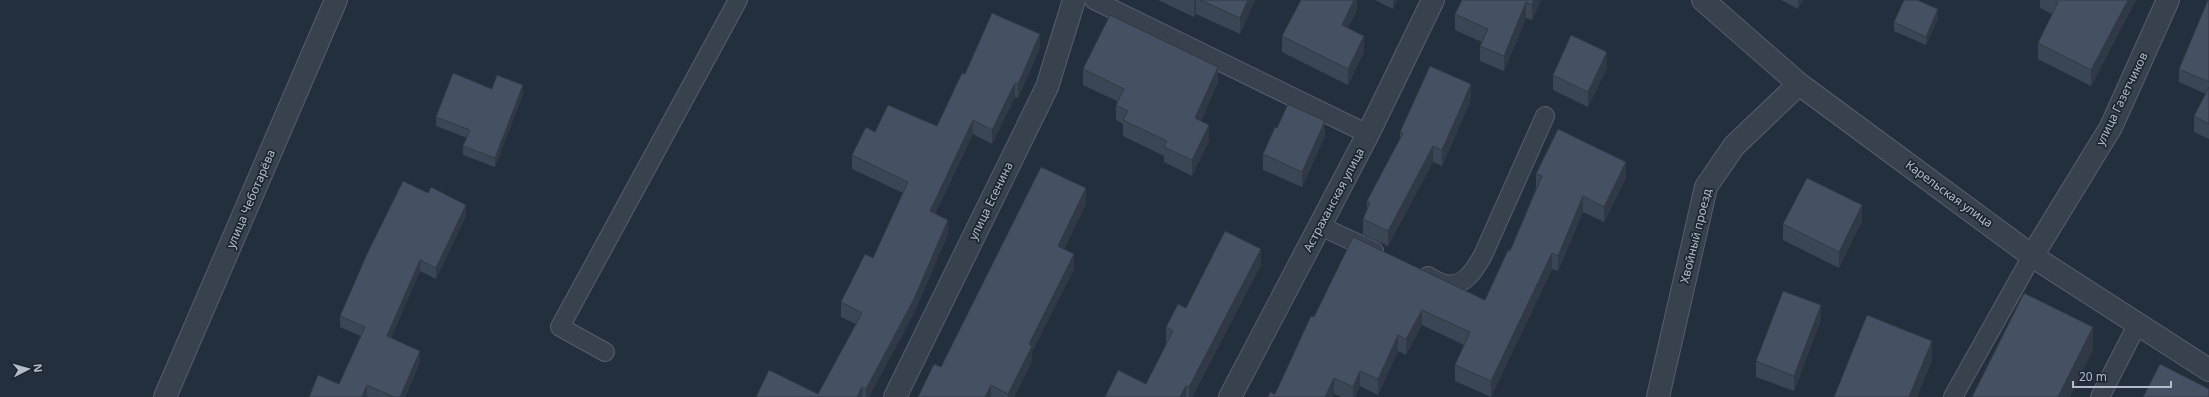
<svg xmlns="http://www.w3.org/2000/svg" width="2209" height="397" viewBox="0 0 2209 397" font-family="'Noto Sans',sans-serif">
<rect width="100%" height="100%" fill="#242f3e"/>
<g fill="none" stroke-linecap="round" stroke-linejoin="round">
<!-- service casing -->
<g stroke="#565f6c" stroke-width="20">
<path id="service" d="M1094,0L1368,134
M1320,226L1374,251
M1428,276C1433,279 1440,283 1445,284C1465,288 1475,269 1483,255L1545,116
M605,352L560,327L738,0
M1953,397L2032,256
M2100,397L2137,325"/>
</g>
<!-- minor casing -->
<g stroke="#565f6c" stroke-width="24">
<path id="minor" d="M1703,0L1799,84L2032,256L2209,370
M2032,256L2111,127L2168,0
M165,397L336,0
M895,397L1047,87L1074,0
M1230,397L1368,134L1433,0
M1658,397L1706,187L1734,146L1799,84"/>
</g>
<!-- service -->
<use href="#service" stroke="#38414e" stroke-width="18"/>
<!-- minor -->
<use href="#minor" stroke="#38414e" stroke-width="22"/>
</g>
<!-- wall -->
<path fill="#3b4654" d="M1158,0H1255L1240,34L1196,14L1194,17Z
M1357,0V10L1348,28L1364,52L1348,85L1282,52V36Z
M1375,0H1397L1393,9Z
M1462,0H1541L1532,20L1526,18L1504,71L1480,61V46L1482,42L1455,30V14Z
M1781,0H1803L1798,9Z
M2040,0H2136L2091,86L2038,59V43L2052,14L2040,8Z
M2209,0V139L2194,132V116L2206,94L2179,82V69Z
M1938,18L1926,45L1894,31V22Z
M1040,48L1018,98L1015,97L992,144L973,134L935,214L948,234L914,313L869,397H756L818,394L856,324L841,317V302L873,258L903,193L852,169V155L875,132L937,126L965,74Z
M1607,68L1588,107L1553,90V75Z
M1083,69L1218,82L1201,121L1209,141L1192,176L1164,162V156L1123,136V124L1116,120V105L1117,101L1083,85Z
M492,89L523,94L495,167L463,155V146L467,138L436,126V117Z
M1471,100L1442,166L1433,162L1388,246L1363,234V219L1367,210V201L1400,139V132Z
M1277,128L1325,136L1302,187L1263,170V154Z
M1536,174L1626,178L1604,222L1583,212L1558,271L1552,269L1491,397L1455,381V365L1464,345L1422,325L1406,355L1398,351L1378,395L1360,386L1355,397H1341L1334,394H1275L1314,317L1485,300L1510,251L1536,188Z
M1086,204L1064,249L1074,269L1032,352V361L1014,397H918L941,367Z
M466,216L436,279L420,271L391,338L420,362L405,397H369L339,384L361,336L340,327V316Z
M1862,221L1839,268L1783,240V224Z
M1261,265L1192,397H1105L1146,384L1167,343H1166V327L1186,308Z
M1821,320L1794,391L1756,377V361Z"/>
<!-- shaded-wall -->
<path fill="#303945" d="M1195,0H1196V14L1194,17V2Z
M1248,0H1255L1240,34V18Z
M1354,0H1357V10L1342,40V25Z
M1393,0H1397L1393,9Z
M1534,0H1541L1532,20V5Z
M1798,0H1803L1798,9Z
M2128,0H2136L2091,86V70Z
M1526,2V18L1504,71V56Z
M1938,9V18L1926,45V37Z
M1040,34V48L1018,98V84Z
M1364,36V52L1348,85V69Z
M1607,52V68L1588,107V92Z
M1218,67V82L1195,134V118Z
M1015,83V97L992,144V130Z
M1471,84V100L1442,166V150Z
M523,85V94L495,167V158Z
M973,120V134L930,225V211Z
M1325,121V136L1302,187V172Z
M1209,125V141L1192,176V160Z
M1433,146V162L1388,246V231Z
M1626,162V178L1604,222V207Z
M1086,188V204L1058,262V246Z
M1583,196V212L1558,271V256Z
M466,205V216L436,279V268Z
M1862,205V221L1839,268V252Z
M948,220V234L914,313L869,397H866V389Z
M1261,249V265L1192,397H1189V387Z
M1552,253V269L1491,397V381Z
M1074,254V269L1032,352V361L1014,397H1008V394L1029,344Z
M420,260V271L387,347V336Z
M1821,305V320L1794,391V376Z
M1422,310V325L1406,355V339Z
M2093,327V350L2070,397H2058Z
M1398,335V351L1378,395V379Z
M1932,341V361L1917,397H1909Z
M420,351V362L405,397H400Z
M1360,371V386L1355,397H1353V387Z
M1334,378V394L1333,397H1325Z
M367,385V397H362Z
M991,385V397H985Z
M1186,386V397H1180Z
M862,387V397H857Z"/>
<!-- building -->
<path fill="#455162" stroke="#303945" d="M1200,0H1248L1240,18Z
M1301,0H1354L1342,25L1364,36L1348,69L1282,36Z
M1462,0H1534L1532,5L1526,2L1504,56L1480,46L1488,29L1455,14Z
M1904,0H1917L1938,9L1926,37L1894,22Z
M2055,0H2128L2091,70L2038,43L2058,2Z
M2208,0H2209V82L2179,69Z
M992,13L1040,34L1018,84L1015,83L992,130L973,120L930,211L948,220L914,299L866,389L862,387L857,397H756L769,370L818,394L862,313L841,302L865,254L873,258L908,182L852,155L866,127L875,132L888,105L937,126L962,73L965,74Z
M1110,15L1218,67L1195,118L1209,125L1192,160L1164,147L1167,141L1123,120L1128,111L1116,105L1124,89L1083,69Z
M1571,35L1607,52L1588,92L1553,75Z
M1430,66L1471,84L1442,150L1433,146L1388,231L1363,219L1370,203L1367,201L1403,133L1400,132Z
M453,73L492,89L497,75L523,85L495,158L463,146L470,130L436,117Z
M2209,87V124L2194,116Z
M1288,104L1325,121L1302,172L1263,154L1275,127L1277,128Z
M1558,129L1626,162L1604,207L1583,196L1558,256L1552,253L1491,381L1455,365L1470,332L1422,310L1406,339L1398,335L1378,379L1360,371L1353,387L1334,378L1325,397H1268L1270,392L1275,394L1311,316L1314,317L1353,237L1485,300L1508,250L1510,251L1542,176L1536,174Z
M1041,167L1086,188L1058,246L1074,254L1029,344L1032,346L1008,394L991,385L985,397H918L934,364L941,367Z
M1807,178L1862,205L1839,252L1783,224Z
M403,181L428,193L431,187L466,205L436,268L420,260L387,336L420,351L400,397H394L367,385L362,397H309L318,375L339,384L365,327L340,316L367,254Z
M1225,231L1261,249L1189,387L1186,386L1180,397H1105L1118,370L1146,384L1173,331L1166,327L1178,304L1186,308Z
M1783,291L1821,305L1794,376L1756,361Z
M2024,293L2093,327L2058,397H1972Z
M1867,315L1932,341L1909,397H1834Z
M2160,364L2209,389V397H2143Z"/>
<g text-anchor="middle" stroke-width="3.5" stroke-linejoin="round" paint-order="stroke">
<!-- street labels -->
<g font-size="12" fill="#b4bcc9" stroke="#1d2633">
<text transform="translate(2122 99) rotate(-64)" y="4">улица Газетчиков</text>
<text transform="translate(1949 194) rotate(36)" y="4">Карельская улица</text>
<text transform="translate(251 199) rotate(-67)" y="4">улица Чеботарёва</text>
<text transform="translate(1334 200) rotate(-62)" y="4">Астраханская улица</text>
<text transform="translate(991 201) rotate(-64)" y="4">улица Есенина</text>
<text transform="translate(1696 236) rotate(-76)" y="4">Хвойный проезд</text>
</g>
</g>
<!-- north arrow -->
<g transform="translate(28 369) rotate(84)" stroke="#1d2633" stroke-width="3" paint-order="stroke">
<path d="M0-3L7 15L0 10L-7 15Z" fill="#b4bcc9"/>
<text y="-6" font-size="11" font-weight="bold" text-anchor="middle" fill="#b4bcc9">N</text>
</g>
<!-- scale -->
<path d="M2073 381v6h98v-6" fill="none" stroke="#b4bcc9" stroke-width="2"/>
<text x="2079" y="381" font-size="12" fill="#b4bcc9" stroke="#1d2633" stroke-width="3" paint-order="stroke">20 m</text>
</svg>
